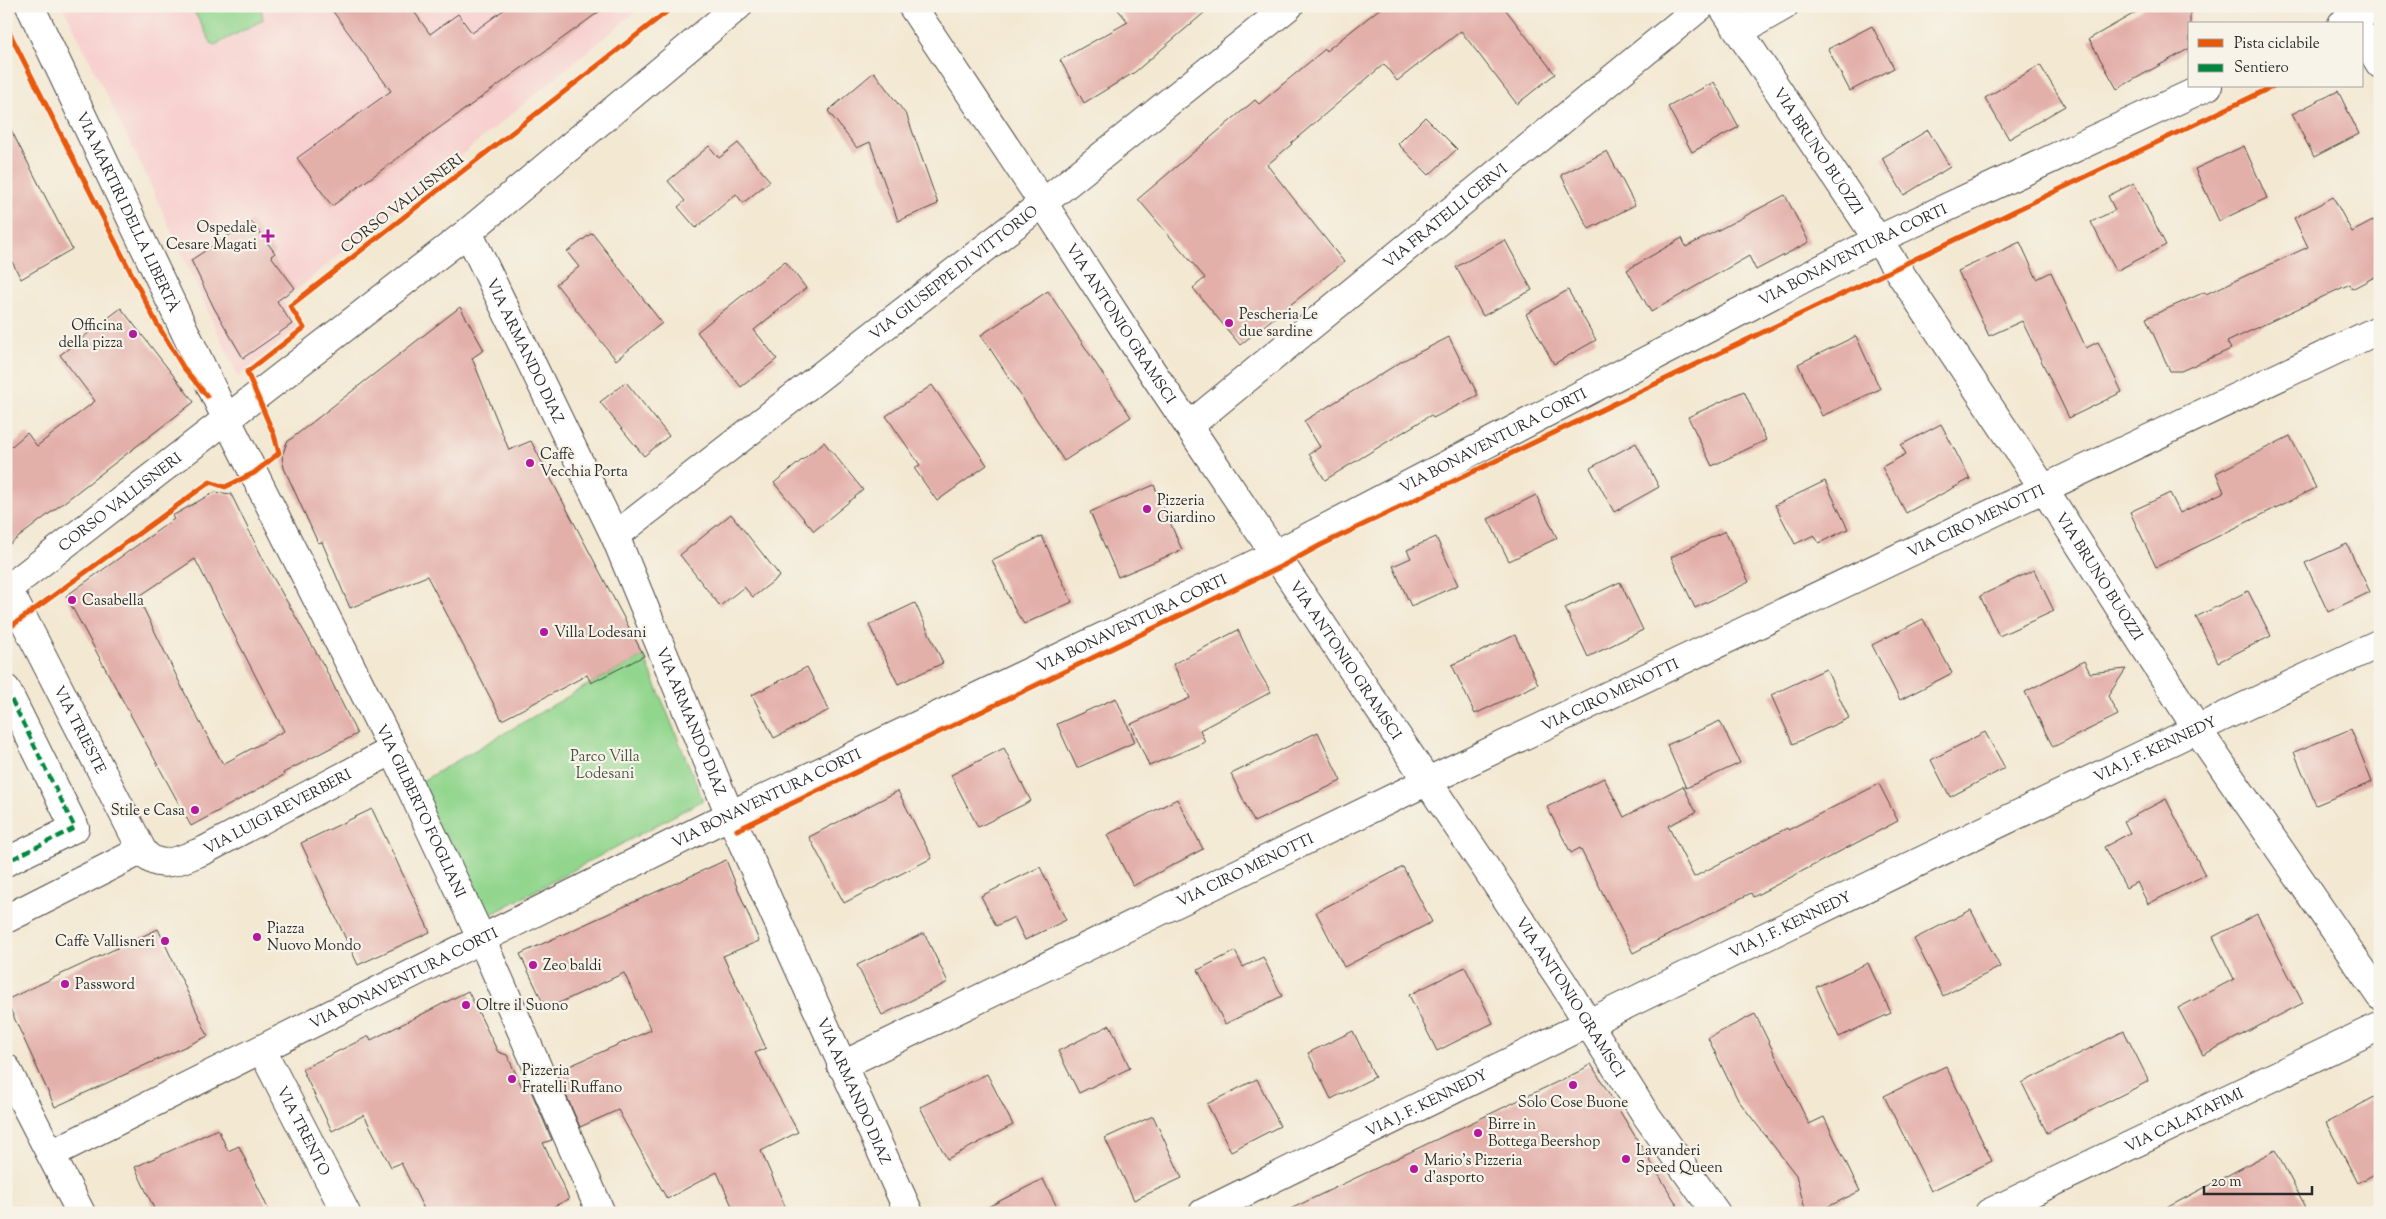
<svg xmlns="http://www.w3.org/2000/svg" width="2386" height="1219" viewBox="0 0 2386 1219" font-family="'Sorts Mill Goudy',serif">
<rect width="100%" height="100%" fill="#f7f3e8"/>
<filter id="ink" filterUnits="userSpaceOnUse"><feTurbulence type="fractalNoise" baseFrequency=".02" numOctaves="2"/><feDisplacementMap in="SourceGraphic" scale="10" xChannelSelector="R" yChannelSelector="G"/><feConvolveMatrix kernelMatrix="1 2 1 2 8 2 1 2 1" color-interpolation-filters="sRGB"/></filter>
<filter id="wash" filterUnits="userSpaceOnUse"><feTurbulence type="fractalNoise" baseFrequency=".0096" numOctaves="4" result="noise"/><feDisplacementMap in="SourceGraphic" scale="20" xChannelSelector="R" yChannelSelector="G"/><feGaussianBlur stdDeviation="1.12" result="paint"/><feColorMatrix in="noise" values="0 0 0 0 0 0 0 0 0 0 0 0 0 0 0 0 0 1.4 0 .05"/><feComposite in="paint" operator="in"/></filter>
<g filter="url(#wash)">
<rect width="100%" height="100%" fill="#f3e8d2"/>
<!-- built -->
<path fill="#f7d0cf" d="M63,6H643L283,301L297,328L238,377L144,171Z"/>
<!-- green -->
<path fill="#92d68e" stroke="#5e805c" d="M191,6H261L263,20L213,46Z
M644,656L703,800L481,920L415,785L591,683Z"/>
<g id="blocks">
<!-- building -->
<path fill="#e3afa9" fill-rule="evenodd" d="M329,6H410L430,34L458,14L472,33L509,6H607L332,206L297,158L391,91Z
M1115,6H1212L1135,72L1084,103L1060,60L1128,22Z
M1383,6H1503L1555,74L1517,104L1461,31L1397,81L1384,64L1291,143L1292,144L1267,165L1344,262L1240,345L1193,288L1205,278L1138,199L1255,100L1259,104L1325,49L1326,51Z
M2147,6H2190V48L2117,89L2089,39Z
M1872,26L1894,68L1850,91L1828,49Z
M2040,65L2065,106L2009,139L1985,98Z
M874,72L907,116L938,204L898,221L870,142L857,148L828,111Z
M1714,82L1739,127L1692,152L1668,107Z
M2338,91L2359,134L2314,157L2292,114Z
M1425,117L1457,149L1429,175L1398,144Z
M6,120L72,249L21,279L6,250Z
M1928,130L1950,167L1904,195L1882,158Z
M738,143L770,181L743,203L736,194L696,228L678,207L685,201L668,181L709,146L719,158Z
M2244,146L2267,198L2219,221L2195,169Z
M1607,151L1635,205L1589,229L1561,175Z
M2134,183L2166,245L2116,271L2091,222L2115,210L2108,196Z
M1785,195L1809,242L1756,270L1749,256L1651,312L1627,270L1682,238L1686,247Z
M2333,197L2352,232L2380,217V274L2352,289L2350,284L2227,342L2231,349L2181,371H2170L2146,318L2205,292L2206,294L2308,247L2294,218Z
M251,221L275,253L271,256L295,288L277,301L292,324L243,358L214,308L191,260Z
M592,233L662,323L616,360L556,284L579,267L567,252Z
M1505,240L1532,290L1483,316L1456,267Z
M2020,242L2037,279L2051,272L2086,348L2098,342L2122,392L2069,418L2022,321L1989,336L1958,271Z
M785,261L806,288L754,330L777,359L741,387L697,332Z
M1568,290L1596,340L1554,364L1526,314Z
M1048,291L1131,417L1064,461L981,335Z
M460,307L484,350L472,358L509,450L531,441L644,656L591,683L587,675L502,720L427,576L350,608L322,542L318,543L284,468L282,456L287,442Z
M121,308L194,402L6,547V451L27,433L37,446L95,401L60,355Z
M1856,336L1880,389L1822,416L1798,364Z
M1449,337L1478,395L1433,418L1431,415L1325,480L1309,454L1320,447L1304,421L1404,360Z
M626,382L669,436L644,456L600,402Z
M932,385L987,465L937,501L914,468L920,465L886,416Z
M1744,391L1766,440L1712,466L1688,417Z
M1941,424L1970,479L1906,513L1882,467L1906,454L1901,445Z
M2290,436L2316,488L2156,567L2130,512L2170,493L2180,513L2224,492L2216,473Z
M824,442L863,490L814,531L774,483Z
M1636,443L1659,487L1614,512L1590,468Z
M1825,481L1848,529L1819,543L1814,535L1795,544L1775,505Z
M1154,485L1182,550L1118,577L1090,512Z
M215,492L231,494L267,567L324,666L357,734L283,773L284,775L191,826L66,596L174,519L172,516ZM195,559L284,731L223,764L192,708L138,597Z
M1536,495L1557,538L1509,561L1488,519Z
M731,514L780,576L753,597L744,587L720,606L680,555Z
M1725,531L1749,582L1695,608L1671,557Z
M1042,536L1072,602L1024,624L1016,612L992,560Z
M1436,537L1458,585L1411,606L1393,566L1411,558L1407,550Z
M2347,544L2370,592L2328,612L2305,563Z
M2034,570L2054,611L1999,636L1980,596Z
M1620,582L1643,630L1588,657L1565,608Z
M2248,591L2271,636L2218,662L2196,617Z
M915,603L943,663L898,684L869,625Z
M1923,619L1952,673L1900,700L1872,645Z
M1238,630L1252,660L1271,692L1200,730L1205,742L1149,766L1131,724L1190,698L1173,664Z
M1515,635L1538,684L1475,714L1452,665Z
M2084,661L2090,673L2126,669L2108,696L2118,715L2053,747L2025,692Z
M807,667L829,710L774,738L752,695Z
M1826,669L1849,718L1793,744L1771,695Z
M1116,698L1135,742L1077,768L1057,724Z
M1720,721L1740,763L1686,788L1667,745Z
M2351,729L2372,782L2316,805L2294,752Z
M1318,732L1341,781L1254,822L1231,774Z
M1985,732L2005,768L1950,797L1931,760Z
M1004,748L1031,801L978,827L951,775Z
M1604,778L1624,817L1683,786L1696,812L1668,826L1694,877L1787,828L1788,830L1879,784L1898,821L1753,897L1751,893L1633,953L1580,848L1571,853L1547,807Z
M898,791L932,858L844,903L809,837Z
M1177,799L1203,849L1133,886L1107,835Z
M2166,799L2205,875L2148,904L2137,882L2126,888L2104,847L2130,833L2124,821Z
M372,809L430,932L358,965L301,843Z
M726,860L759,941L723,956L766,1048L755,1053L798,1132L761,1151L788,1213H735L717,1172L667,1199L618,1110L580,1127L556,1072L651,1030L624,973L546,1009L520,954Z
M1040,867L1066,920L1025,940L1014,917L996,926L981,896Z
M1403,867L1432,922L1344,967L1316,912Z
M1971,910L2000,967L1943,996L1914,939Z
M2257,914L2303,1003L2203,1055L2178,1008L2234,979L2213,937Z
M158,929L208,1036L55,1107L6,1000Z
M924,933L948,982L882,1015L857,965Z
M1235,951L1243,967L1263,957L1282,996L1225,1024L1198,970Z
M1868,963L1891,1013L1839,1037L1816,987Z
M1465,967L1493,1023L1437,1051L1409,995Z
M468,991L498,1052L507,1055L522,1087L528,1084L552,1140L543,1143L569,1199L540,1213H426L401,1163L391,1167L364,1115L332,1131L302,1069L369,1036L371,1040Z
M1755,1014L1809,1124L1824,1117L1860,1191L1815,1213H1806L1796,1175L1738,1100L1708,1038Z
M1110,1025L1130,1068L1079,1093L1058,1051Z
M1353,1031L1375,1077L1331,1099L1308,1053Z
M2124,1031L2149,1081L2047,1133L2022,1083Z
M1591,1064L1682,1213H1282L1578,1072Z
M1946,1066L1992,1161L1931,1191L1884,1096Z
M987,1074L1013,1125L947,1159L920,1107Z
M1257,1079L1280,1126L1231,1151L1207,1104Z
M2380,1094V1171L2358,1183L2326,1123Z
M1153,1116L1182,1178L1134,1200L1105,1138Z
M218,1129L228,1151L239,1146L270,1213H156L135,1167Z
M2275,1150L2309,1213H2157Z
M1043,1179L1060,1213H976Z"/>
</g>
</g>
<g filter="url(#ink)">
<use href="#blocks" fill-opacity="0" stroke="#494744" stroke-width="1"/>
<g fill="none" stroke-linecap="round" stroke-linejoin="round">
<!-- minor casing -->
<g stroke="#494744" stroke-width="30">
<g id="minor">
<path id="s1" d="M30,6L226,418L393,750L481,938L601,1213"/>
<path id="s2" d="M912,6L1043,203L1151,370L1561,980L1646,1115L1716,1213"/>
<path id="s3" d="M1722,6L2044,489L2197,729L2380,996"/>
<path d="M2342,24L2379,6"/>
<path d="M1740,31L1784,6"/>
<path d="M2362,35L2380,64"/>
<path id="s4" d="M468,232L615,536L730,815L909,1213"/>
<path id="s5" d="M1190,425L1701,6"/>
<path id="s6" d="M615,536L1043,203L1289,6"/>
<path id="s7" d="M8,589L142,850C158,874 184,858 205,850L393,750"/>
<path id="s8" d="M6,590L468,232L738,6"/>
<path d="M6,689L75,828L6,862"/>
<path d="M6,919L142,850"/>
<path id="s9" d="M262,1050L346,1213"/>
<path id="s10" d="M841,1066L1428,781L2380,329"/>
<path d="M6,1068L81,1213"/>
<path id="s11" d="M51,1154L730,815L1276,554L1877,240L2208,86"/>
<path id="s12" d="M1203,1213C1594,1020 1985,827 2380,643"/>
<path id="s13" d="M1989,1213L2380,1026"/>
</g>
</g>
<!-- minor -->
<use href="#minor" stroke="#fff" stroke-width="28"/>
<!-- quiet -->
<path stroke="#00873e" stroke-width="4" stroke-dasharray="8 4" stroke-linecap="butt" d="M6,689L75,828L6,862"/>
<!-- cycleway casing -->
<g stroke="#f7f3e8" stroke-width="8">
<path id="cycleway" d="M6,26L156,322L183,367L207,396
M6,630L200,489L210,482L225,487L254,473L279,453L274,435L247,372L304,328L290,306L674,6
M737,830L1284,565L1321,545L2274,86"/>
</g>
<!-- cycleway -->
<use href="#cycleway" stroke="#e8590c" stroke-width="5"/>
</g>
</g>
<!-- markers -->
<g fill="#b5179e" stroke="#f7f3e8" stroke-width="2">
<path d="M265.5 228.5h5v5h5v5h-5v5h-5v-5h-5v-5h5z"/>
<circle cx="1229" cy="323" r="5"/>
<circle cx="133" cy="334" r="5"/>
<circle cx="530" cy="463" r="5"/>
<circle cx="1147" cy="509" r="5"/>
<circle cx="72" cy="600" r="5"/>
<circle cx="544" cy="632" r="5"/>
<circle cx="195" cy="810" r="5"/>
<circle cx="257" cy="937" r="5"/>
<circle cx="165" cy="941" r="5"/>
<circle cx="533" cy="965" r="5"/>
<circle cx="65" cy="984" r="5"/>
<circle cx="466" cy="1005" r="5"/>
<circle cx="512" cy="1079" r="5"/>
<circle cx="1573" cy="1085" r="5"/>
<circle cx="1478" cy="1133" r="5"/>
<circle cx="1626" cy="1159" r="5"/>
<circle cx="1414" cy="1169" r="5"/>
</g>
<g text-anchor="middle" stroke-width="4.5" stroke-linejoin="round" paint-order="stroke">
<!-- street labels -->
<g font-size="15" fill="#2b2b2b" stroke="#f7f3e8">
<text dy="5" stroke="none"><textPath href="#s3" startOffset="174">VIA BRUNO BUOZZI</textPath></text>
<text transform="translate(402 203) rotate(-38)" y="5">CORSO VALLISNERI</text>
<text dy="5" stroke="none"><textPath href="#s1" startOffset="228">VIA MARTIRI DELLA LIBERTÀ</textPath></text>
<text dy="5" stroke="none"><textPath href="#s5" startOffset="330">VIA FRATELLI CERVI</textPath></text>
<text dy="5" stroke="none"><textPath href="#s11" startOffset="2014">VIA BONAVENTURA CORTI</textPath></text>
<text dy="5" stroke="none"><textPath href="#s6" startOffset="429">VIA GIUSEPPE DI VITTORIO</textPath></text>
<text dy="5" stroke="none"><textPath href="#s2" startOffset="380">VIA ANTONIO GRAMSCI</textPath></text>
<text dy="5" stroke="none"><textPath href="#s4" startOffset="132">VIA ARMANDO DIAZ</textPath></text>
<text dy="5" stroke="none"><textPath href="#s11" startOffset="1609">VIA BONAVENTURA CORTI</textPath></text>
<text dy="5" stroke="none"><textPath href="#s8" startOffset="144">CORSO VALLISNERI</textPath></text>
<text dy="5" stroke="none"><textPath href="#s10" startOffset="1259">VIA CIRO MENOTTI</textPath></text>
<text dy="5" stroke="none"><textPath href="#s3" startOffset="684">VIA BRUNO BUOZZI</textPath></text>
<text dy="5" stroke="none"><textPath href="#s11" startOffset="1204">VIA BONAVENTURA CORTI</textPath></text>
<text dy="5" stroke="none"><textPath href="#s2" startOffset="785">VIA ANTONIO GRAMSCI</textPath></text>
<text dy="5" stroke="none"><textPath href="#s10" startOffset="854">VIA CIRO MENOTTI</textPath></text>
<text dy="5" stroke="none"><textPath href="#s4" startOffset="538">VIA ARMANDO DIAZ</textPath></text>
<text dy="5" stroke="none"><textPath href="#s7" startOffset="158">VIA TRIESTE</textPath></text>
<text dy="5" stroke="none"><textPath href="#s12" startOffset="1059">VIA J. F. KENNEDY</textPath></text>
<text dy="5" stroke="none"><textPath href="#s11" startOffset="799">VIA BONAVENTURA CORTI</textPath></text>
<text dy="5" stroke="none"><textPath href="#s7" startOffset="445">VIA LUIGI REVERBERI</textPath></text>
<text dy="5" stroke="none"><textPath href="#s1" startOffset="895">VIA GILBERTO FOGLIANI</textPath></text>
<text dy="5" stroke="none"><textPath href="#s10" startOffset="449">VIA CIRO MENOTTI</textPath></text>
<text dy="5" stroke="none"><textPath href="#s12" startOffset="654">VIA J. F. KENNEDY</textPath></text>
<text dy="5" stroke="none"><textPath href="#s11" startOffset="394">VIA BONAVENTURA CORTI</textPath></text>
<text dy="5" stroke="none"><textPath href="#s2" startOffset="1190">VIA ANTONIO GRAMSCI</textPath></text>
<text dy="5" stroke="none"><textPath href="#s4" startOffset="942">VIA ARMANDO DIAZ</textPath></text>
<text dy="5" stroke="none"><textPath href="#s12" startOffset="249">VIA J. F. KENNEDY</textPath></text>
<text dy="5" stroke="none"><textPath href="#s13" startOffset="216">VIA CALATAFIMI</textPath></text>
<text dy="5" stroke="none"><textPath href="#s9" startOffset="91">VIA TRENTO</textPath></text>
</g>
<!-- poi labels -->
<g font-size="15" fill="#2b2b2b" stroke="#f7f3e8" text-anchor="start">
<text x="257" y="232" text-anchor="end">Ospedale<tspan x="257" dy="17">Cesare Magati</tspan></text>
<text x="1239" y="319">Pescheria Le<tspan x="1239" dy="17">due sardine</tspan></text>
<text x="123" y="330" text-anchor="end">Officina<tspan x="123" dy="17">della pizza</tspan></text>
<text x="540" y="459">Caffè<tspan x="540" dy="17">Vecchia Porta</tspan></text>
<text x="1157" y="505">Pizzeria<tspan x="1157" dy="17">Giardino</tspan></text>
<text x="82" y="605">Casabella</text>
<text x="554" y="637">Villa Lodesani</text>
<text x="185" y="815" text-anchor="end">Stile e Casa</text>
<text x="267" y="933">Piazza<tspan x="267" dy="17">Nuovo Mondo</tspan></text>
<text x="155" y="946" text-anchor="end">Caffè Vallisneri</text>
<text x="543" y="970">Zeo baldi</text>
<text x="75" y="989">Password</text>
<text x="476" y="1010">Oltre il Suono</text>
<text x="522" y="1075">Pizzeria<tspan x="522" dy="17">Fratelli Ruffano</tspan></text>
<text x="1573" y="1107" text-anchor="middle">Solo Cose Buone</text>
<text x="1488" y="1129">Birre in<tspan x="1488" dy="17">Bottega Beershop</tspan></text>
<text x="1636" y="1155">Lavanderi<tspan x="1636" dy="17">Speed Queen</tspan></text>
<text x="1424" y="1165">Mario's Pizzeria<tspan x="1424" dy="17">d'asporto</tspan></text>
</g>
<!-- park labels -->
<g font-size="15" fill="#455644" stroke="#f7f3e8">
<text x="605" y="761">Parco Villa<tspan x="605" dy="17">Lodesani</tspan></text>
</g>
</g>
<!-- margin -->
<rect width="2386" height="1219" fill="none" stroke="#f7f3e8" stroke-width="25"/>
<!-- legend -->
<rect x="2188" y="22" width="175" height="65" fill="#f7f3e8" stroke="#a5a39c"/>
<rect x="2198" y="39" width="25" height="8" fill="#e8590c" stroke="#a5a39c"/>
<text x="2234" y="48" font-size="15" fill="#2b2b2b">Pista ciclabile</text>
<rect x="2198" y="64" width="25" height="8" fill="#00873e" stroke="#a5a39c"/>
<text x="2234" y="72" font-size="15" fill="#2b2b2b">Sentiero</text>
<!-- scale -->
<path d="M2204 1186v8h108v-8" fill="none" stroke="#2b2b2b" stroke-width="2.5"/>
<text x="2211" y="1186" font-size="15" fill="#2b2b2b" stroke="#f7f3e8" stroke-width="4" paint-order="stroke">20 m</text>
</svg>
